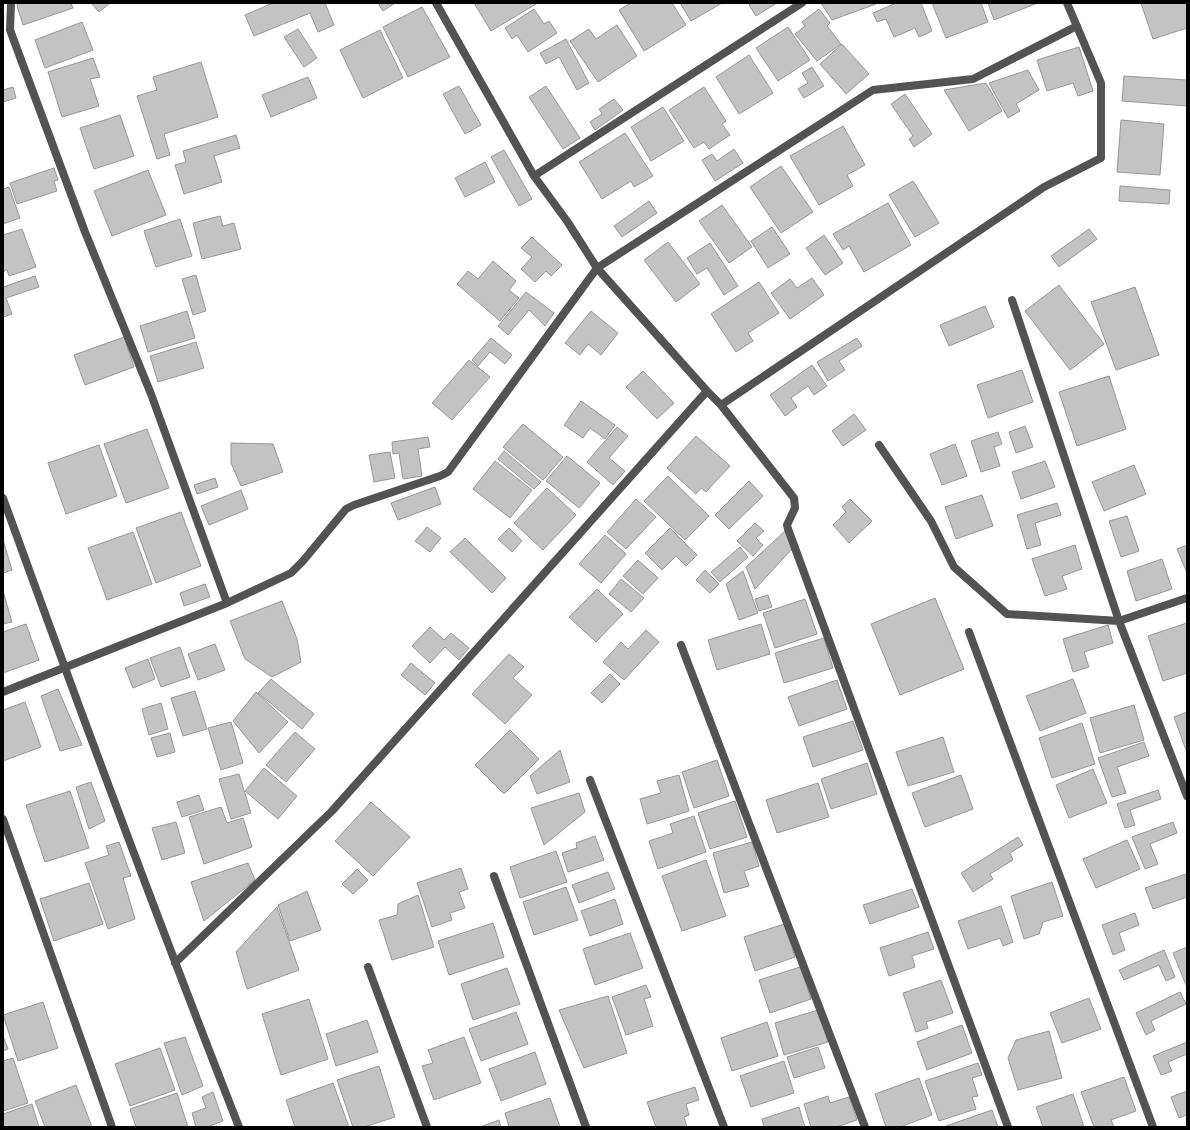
<svg xmlns="http://www.w3.org/2000/svg" width="1190" height="1130" viewBox="0 0 1190 1130" font-family="'Fira Sans Condensed',sans-serif">
<rect width="100%" height="100%" fill="#fff"/>
<!-- building -->
<path fill="#c3c3c3" stroke="#979797" d="M18,3H71L73,8L23,25L17,6Z
M91,3H110L99,12Z
M273,3H325L334,25L318,32L310,13L254,36L245,15Z
M378,3H395L383,11Z
M474,3H536V4L491,31Z
M631,3H672L686,25L644,51L619,10Z
M680,3H722L691,21Z
M751,3H777L756,16L749,5Z
M821,3H875L876,4L832,20Z
M896,3H921L932,31L919,37L915,28L894,37L886,19L877,22L873,13Z
M932,3H981L988,22L946,38Z
M988,3H1038L994,20Z
M1141,3H1187V28L1153,39Z
M422,7L450,57L408,77L383,27Z
M534,9L544,24L549,21L557,33L528,52L517,35L512,39L505,28Z
M819,9L830,23L827,26L841,44L817,61L795,34L805,26L802,22Z
M82,22L93,50L45,68L35,40Z
M617,25L637,56L598,82L570,41L589,29L596,39Z
M788,27L810,60L778,81L756,48Z
M298,29L317,58L304,67L284,37Z
M380,30L403,78L363,98L340,50Z
M566,39L589,83L577,90L559,57L546,64L540,53Z
M842,44L869,74L846,94L820,64Z
M1079,47L1093,91L1078,96L1073,83L1047,91L1037,60Z
M749,55L773,93L739,114L716,77Z
M93,58L100,77L90,79L99,106L62,117L48,72Z
M201,62L218,117L164,134L170,155L157,159L137,96L157,90L153,77Z
M812,67L824,86L804,98L798,89L808,83L802,73Z
M1028,70L1039,90L1016,104L1020,111L1008,118L989,83Z
M1124,76L1187,80V106L1122,101Z
M308,77L317,98L271,117L262,95Z
M986,83L1002,111L969,131L944,90Z
M459,86L481,125L465,134L443,94Z
M546,86L580,138L563,149L529,97Z
M13,87L16,98L3,102V90Z
M704,87L726,121L722,124L730,135L709,149L704,142L694,148L669,110Z
M905,94L932,134L914,147L909,139L913,136L891,104Z
M614,99L623,110L595,130L590,122L602,114L599,109Z
M663,107L684,141L651,161L631,127Z
M120,115L134,156L94,169L80,128Z
M1121,120L1164,124L1160,175L1117,172Z
M843,126L865,165L847,175L853,186L819,205L790,156Z
M625,133L653,176L634,187L631,181L602,199L579,162Z
M236,135L240,148L214,156L222,182L184,194L175,165L186,162L183,151Z
M734,149L743,163L715,181L702,160L712,154L717,161Z
M504,150L532,199L519,206L491,157Z
M485,162L495,182L465,197L455,178Z
M781,166L813,212L781,233L750,187Z
M54,168L58,180L54,181L57,191L17,204L10,183Z
M148,170L166,215L112,236L94,191Z
M913,181L939,223L915,237L889,195Z
M1120,186L1170,190L1169,204L1119,201Z
M9,187L20,218L3,224V189Z
M649,201L657,213L622,237L614,226Z
M888,203L911,245L864,272L849,246L843,250L833,234Z
M722,205L752,247L729,263L699,221Z
M220,216L223,226L234,223L241,249L202,259L193,223Z
M180,219L192,256L156,267L144,231Z
M772,227L790,254L768,268L751,241Z
M22,229L36,267L9,276L7,270L3,272V235Z
M1089,229L1097,239L1059,267L1051,256Z
M824,235L843,263L825,275L806,248Z
M532,237L562,265L551,276L546,271L535,282L521,269L532,257L521,248Z
M668,242L700,284L676,302L644,260Z
M710,243L738,286L724,295L707,268L697,274L687,258Z
M493,261L516,281L509,290L519,298L500,321L457,284L468,271L478,279Z
M196,275L206,311L193,315L182,279Z
M35,276L39,287L6,298L12,314L3,317V287Z
M812,278L824,295L790,319L771,293L790,279L797,288Z
M759,282L779,313L748,333L753,341L736,352L711,314Z
M1059,285L1104,344L1070,370L1025,311Z
M1135,287L1159,355L1116,370L1091,302Z
M526,292L554,313L545,326L529,310L508,335L498,326Z
M985,306L994,327L949,346L940,325Z
M187,311L195,338L148,352L140,326Z
M591,311L618,333L601,355L588,344L580,355L565,343Z
M124,337L134,367L85,385L74,355Z
M491,338L512,355L505,364L490,352L478,366L472,360Z
M857,338L862,346L839,361L845,370L828,381L817,362Z
M196,342L204,368L158,382L150,356Z
M469,360L490,377L452,420L432,403Z
M812,365L827,386L814,395L808,386L791,398L797,407L785,416L770,395Z
M1022,370L1033,402L988,418L977,385Z
M643,371L674,403L657,419L626,387Z
M1109,376L1126,429L1077,446L1059,392Z
M581,401L615,425L605,439L590,428L583,438L564,425Z
M854,414L866,430L843,446L832,431Z
M523,424L563,457L543,480L503,447Z
M1025,426L1033,447L1016,453L1009,432Z
M617,427L628,436L609,458L625,471L613,485L587,462Z
M147,429L169,488L126,503L104,444Z
M998,432L1002,444L994,447L1000,466L981,472L971,441Z
M696,436L730,466L706,492L701,488L696,494L667,468Z
M428,437L430,447L418,449L422,476L403,479L399,453L393,454L392,442Z
M231,443L273,444L283,472L241,486L231,463Z
M955,444L967,476L942,485L930,454Z
M99,445L117,496L66,514L48,463Z
M504,451L541,482L534,489L498,459Z
M390,452L395,478L374,482L369,455Z
M567,456L600,483L579,508L546,481Z
M495,461L532,490L510,518L473,489Z
M1045,461L1055,487L1021,499L1012,472Z
M1134,465L1146,494L1104,511L1092,482Z
M668,476L709,516L685,540L644,501Z
M215,478L218,487L197,494L194,485Z
M749,481L763,496L729,529L715,515Z
M435,487L441,504L398,520L391,503Z
M547,488L576,515L543,550L514,523Z
M241,490L248,509L209,525L201,506Z
M982,495L993,526L956,539L945,507Z
M636,499L656,517L626,549L607,532Z
M850,499L872,521L849,543L833,525L846,512L842,507Z
M1057,503L1061,515L1035,523L1041,545L1027,549L1017,515Z
M181,512L201,566L156,583L136,528Z
M1127,516L1139,551L1121,557L1109,521Z
M755,523L764,531L756,538L763,545L753,556L737,541Z
M427,527L441,538L430,552L415,541Z
M509,528L522,541L512,552L498,539Z
M670,528L697,555L686,566L676,556L662,570L645,553Z
M786,530L793,548L755,589L746,567Z
M133,532L152,584L107,600L88,548Z
M605,535L626,554L601,583L579,564Z
M465,538L506,578L492,593L450,552Z
M3,540L12,570L3,573Z
M1075,545L1082,569L1062,576L1067,589L1045,596L1032,559Z
M1187,545V573L1177,549Z
M740,547L748,557L720,582L711,572Z
M1162,559L1172,589L1136,601L1127,571Z
M638,560L658,578L643,594L623,576Z
M705,570L719,584L710,593L696,580Z
M743,571L758,613L739,620L726,584Z
M621,579L644,598L631,612L609,594Z
M205,584L210,597L184,606L180,593Z
M597,589L623,614L596,642L569,617Z
M3,591L12,622L3,624Z
M768,595L772,607L759,611L755,599Z
M935,598L964,669L900,695L871,624Z
M805,599L817,634L775,648L763,613Z
M282,601L297,639L301,662L272,677L245,659L230,621Z
M1187,623V673L1163,681L1148,636Z
M26,624L39,660L3,673V632Z
M761,624L770,654L717,670L708,640Z
M1108,625L1113,643L1084,652L1089,667L1073,672L1063,639Z
M430,627L444,640L451,633L469,648L459,660L445,647L430,663L412,646Z
M646,630L659,642L624,680L603,662L621,642L628,649Z
M824,638L833,668L784,683L775,653Z
M215,644L225,670L198,680L188,654Z
M180,647L190,677L161,687L150,658Z
M509,654L524,667L513,678L532,695L505,724L472,694Z
M148,659L155,679L133,688L125,668Z
M411,663L435,683L425,695L401,675Z
M610,674L620,684L602,703L591,693Z
M271,679L314,714L302,729L258,693Z
M1073,679L1086,713L1040,731L1026,696Z
M837,680L847,709L799,726L788,697Z
M58,689L82,745L60,751L41,696Z
M195,691L207,729L183,736L171,698Z
M256,692L288,722L259,753L233,721Z
M25,702L41,747L3,761V710Z
M161,703L168,729L149,735L142,709Z
M1134,705L1144,740L1100,753L1090,718Z
M1187,712V753L1174,717Z
M853,721L863,750L813,767L803,737Z
M231,722L243,763L221,770L208,728Z
M1082,723L1095,764L1052,778L1039,738Z
M510,730L539,759L504,794L475,765Z
M295,732L315,749L286,782L266,765Z
M170,733L175,752L157,757L151,738Z
M943,737L954,772L908,786L896,752Z
M1144,742L1149,756L1117,767L1126,793L1112,797L1098,758Z
M560,750L570,782L537,794L530,776Z
M717,760L729,796L694,808L682,772Z
M867,763L877,794L831,809L821,779Z
M264,768L297,796L278,819L245,791Z
M1093,769L1107,803L1069,818L1056,785Z
M239,774L251,813L231,819L219,779Z
M679,775L689,811L647,824L640,799L661,793L657,781Z
M961,775L973,809L925,827L912,793Z
M91,782L105,821L89,829L76,787Z
M818,783L829,817L777,833L766,800Z
M1158,790L1161,799L1130,810L1135,825L1125,828L1117,804Z
M70,791L89,848L45,862L26,805Z
M579,793L585,812L544,845L531,808Z
M199,795L204,810L182,817L177,802Z
M735,801L747,837L710,849L698,813Z
M371,802L410,837L373,876L335,841Z
M221,807L227,823L243,818L252,847L204,864L189,817Z
M694,816L706,852L658,869L649,841L673,833L670,824Z
M176,822L185,853L162,860L152,828Z
M1173,822L1177,833L1150,844L1158,864L1145,869L1132,837Z
M595,836L604,860L568,872L562,853L577,848L576,843Z
M1018,837L1023,845L1010,853L1013,860L990,874L993,879L973,892L961,873Z
M1127,840L1140,869L1096,888L1083,859Z
M119,842L131,876L123,878L135,919L108,929L85,863L109,855L106,846Z
M752,842L759,866L744,871L749,886L724,893L713,853Z
M556,851L567,882L520,898L510,867Z
M706,860L726,916L682,931L662,876Z
M248,863L255,880L204,921L191,882Z
M461,868L468,889L459,892L465,908L450,913L452,920L432,927L417,883Z
M357,869L368,880L353,894L342,884Z
M608,872L615,889L579,903L572,885Z
M1186,874L1187,897L1153,909L1145,888Z
M1052,882L1063,916L1043,922L1039,934L1024,939L1011,896Z
M89,883L103,924L54,941L40,899Z
M566,887L578,920L534,935L523,902Z
M912,889L919,907L870,924L863,905Z
M307,891L321,930L290,941L278,905Z
M418,895L434,947L392,960L379,920L397,915L398,904Z
M615,899L623,924L590,936L581,911Z
M1001,906L1013,942L1003,946L1000,938L968,949L958,921Z
M277,907L299,970L247,989L236,952Z
M1135,913L1139,925L1119,933L1125,950L1113,955L1102,925Z
M493,923L504,957L449,975L438,941Z
M784,924L795,957L755,971L744,937Z
M928,932L934,949L912,956L915,967L889,976L880,948Z
M630,933L643,968L595,985L583,949Z
M1187,947V985H1186L1173,953Z
M1164,950L1175,977L1166,981L1159,965L1124,980L1119,970Z
M800,967L811,999L770,1013L759,980Z
M507,968L520,1004L473,1020L461,984Z
M941,980L953,1013L926,1022L928,1028L916,1032L903,993Z
M646,985L651,997L644,999L653,1026L626,1035L612,997Z
M1180,992L1186,1004L1151,1021L1155,1030L1146,1035L1136,1013Z
M608,996L627,1053L584,1068L559,1010Z
M1089,998L1101,1029L1062,1043L1050,1013Z
M309,999L328,1059L281,1075L262,1014Z
M43,1002L58,1048L18,1061L3,1015Z
M818,1010L828,1042L784,1055L775,1023Z
M516,1012L528,1044L481,1061L469,1029Z
M367,1020L378,1052L336,1066L326,1034Z
M767,1022L778,1056L732,1071L721,1038Z
M962,1025L972,1053L927,1070L917,1042Z
M1049,1031L1062,1078L1018,1090L1008,1058L1016,1040Z
M3,1036L8,1049L3,1051Z
M185,1037L203,1086L182,1095L164,1043Z
M464,1037L481,1083L434,1100L422,1066L433,1063L428,1050Z
M1187,1042V1054L1168,1062L1172,1071L1161,1075L1153,1056Z
M818,1047L825,1068L794,1078L787,1057Z
M160,1048L175,1090L130,1106L115,1064Z
M535,1052L546,1084L501,1101L489,1069Z
M13,1058L28,1103L3,1111V1061Z
M784,1061L794,1093L751,1107L740,1076Z
M978,1063L982,1075L972,1078L978,1096L972,1097L976,1109L939,1121L925,1081Z
M379,1066L395,1117L364,1127H353L337,1080Z
M1124,1077L1136,1111L1111,1120L1114,1127H1094L1081,1092Z
M919,1078L932,1115L900,1127H886L875,1094Z
M333,1083L349,1127H295L286,1100Z
M76,1085L92,1127H45L35,1101Z
M695,1087L699,1100L686,1104L689,1115L684,1117L687,1127H656L647,1102Z
M1187,1091V1115L1179,1118L1171,1097Z
M213,1092L223,1121L207,1127H196L192,1113L206,1108L202,1097Z
M177,1093L188,1127H136L130,1109Z
M1073,1094L1084,1127H1043L1036,1107Z
M828,1096L830,1103L849,1097L857,1120L836,1127H811L804,1104Z
M550,1098L560,1127H509L505,1113Z
M32,1104L39,1127H3V1114Z
M799,1107L805,1127H764L762,1119Z
M992,1110L998,1127H946V1126Z
M499,1120L501,1127H480Z"/>
<g fill="none" stroke-linecap="round" stroke-linejoin="round">
<!-- street -->
<path stroke="#535353" stroke-width="8" d="M436,3L534,176L567,221L597,268L707,391L721,405L794,498L795,508L787,525L788,529L1008,1127
M534,176L802,3
M1012,300L1119,621L1187,796
M721,405L1044,187L1101,158V83L1067,3
M879,445L931,521L954,567L1007,614L1119,621L1187,598
M3,498C79,708 157,918 239,1127
M227,603L291,573L303,561L346,509L354,505L440,476L448,472L597,268L873,90L973,79L1077,26
M969,632L1153,1127
M681,645L865,1127
M3,692L227,603L151,394L85,232L10,30L11,3
M590,780L724,1127
M3,819L112,1127
M494,876L586,1127
M175,963L332,811L707,391
M368,967L427,1127"/>
</g>
<!-- border -->
<rect width="1190" height="1130" fill="none" stroke="#000000" stroke-width="8"/>
</svg>
